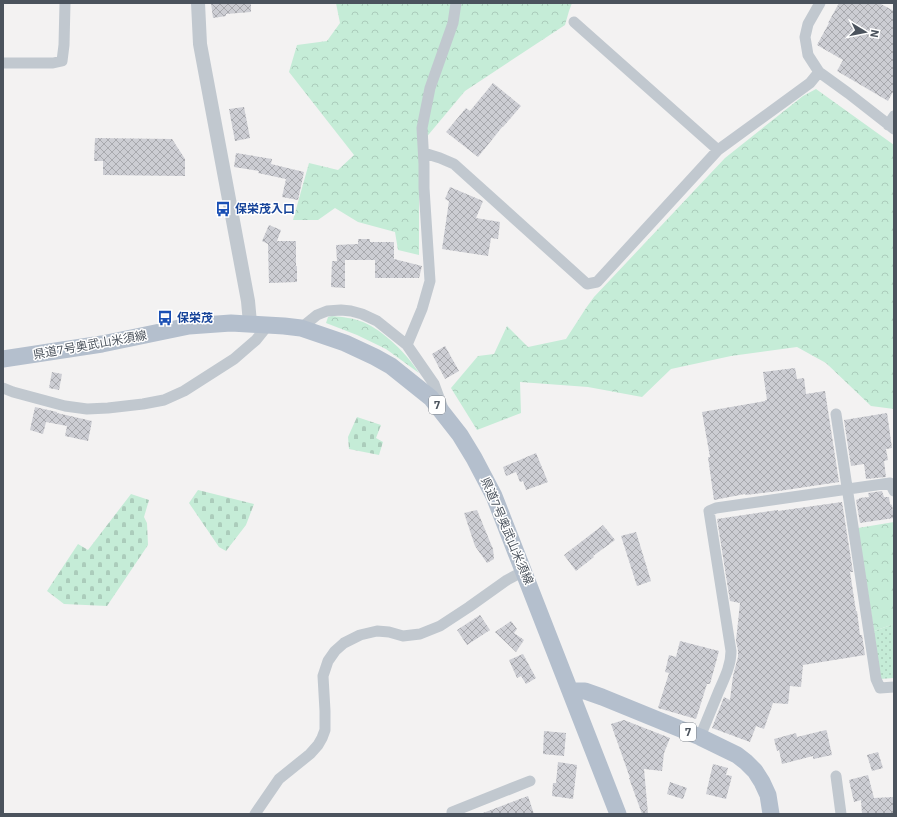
<svg xmlns="http://www.w3.org/2000/svg" width="897" height="817" viewBox="0 0 897 817" font-family="'IBM Plex Sans','Noto Sans JP',sans-serif">
<defs>
<pattern id="green-dots" width="8" height="8" patternUnits="userSpaceOnUse"><rect width="8" height="8" fill="#c5ecd7"/><path d="M2 2h.1M6 6h.1" fill="none" stroke="#abccbb" stroke-width="1.8" stroke-linecap="round"/></pattern>
<pattern id="forest-crowns" width="20" height="18" patternUnits="userSpaceOnUse"><rect width="20" height="18" fill="#c5ecd7"/><path d="M2 6a3 3 0 1 1 6 0M12 15a3 3 0 1 1 6 0" fill="none" stroke="#abccbb"/></pattern>
<pattern id="cemetery-stones" width="16" height="16" patternUnits="userSpaceOnUse"><rect width="16" height="16" fill="#c5ecd7"/><path d="M2 7V4a2 2 0 0 1 4 0v3zM10 15v-3a2 2 0 0 1 4 0v3z" fill="#abccbb"/></pattern>
<pattern id="building-cross-hatch" width="8" height="8" patternUnits="userSpaceOnUse"><rect width="8" height="8" fill="#cccdd3"/><path d="M0 0l8 8M0 8l8-8" fill="none" stroke="#a8a9ae"/></pattern>
</defs>
<rect width="100%" height="100%" fill="#f3f2f2"/>
<!-- green -->
<path fill="url(#green-dots)" d="M894,624V678L880,679L874,631Z"/>
<!-- forest -->
<path fill="url(#forest-crowns)" d="M336,3H572L569,11L565,25L465,91L419,146V255L398,250L395,232L358,222L335,208L318,220H293L309,163L338,170L354,155L289,72L297,45L327,41L340,23Z
M816,89L894,145V409L871,406L826,363L797,347L731,356L671,369L642,397L588,387L520,382L521,413L477,430L451,388L478,356L494,354L507,326L528,347L566,339L586,308L594,297L725,158L803,96Z
M332,316C343,317 353,318 363,322C383,330 408,355 419,373L386,349L357,335L326,323L328,317Z
M894,522V624L874,631L858,528Z"/>
<!-- cemetery -->
<path fill="url(#cemetery-stones)" d="M357,417L381,425L376,438L383,442L379,455L349,449L348,437Z
M198,490L254,504L246,525L226,551L219,547L189,503Z
M131,494L149,500L144,517L147,523L148,545L107,606L64,604L47,591L78,544L88,550Z"/>
<!-- building -->
<path fill="url(#building-cross-hatch)" d="M211,3H251V12L226,14V16L213,18Z
M839,3H879L894,11V90L888,101L837,71L843,60L817,45L829,23H828Z
M493,83L521,106L503,127V126L478,157L446,132L466,108L470,111Z
M244,107L250,138L235,141L229,109Z
M95,138L172,139L185,159V176L103,175V161H94Z
M236,153L272,159L271,164L304,172L298,200L282,197L286,179L258,173L259,171L234,167Z
M450,187L483,201L476,218L500,222L498,239L491,238L488,256L442,249L449,201L445,199Z
M269,225L281,230L277,241H296V266H297V282L269,283L268,244L262,241Z
M358,239H370V242H394V259L422,266L419,278H375V260H345V288L331,287L332,261H337L336,245L358,244Z
M445,346L459,371L445,379L432,354Z
M795,368L797,379L804,378L806,394L825,391L839,482L779,491L746,495L745,494L714,500L708,457H710L702,412L765,401V400H767L763,372Z
M52,372L62,374L59,390L49,388Z
M35,407L57,412V413L92,421L88,441L65,436L67,426L46,422L43,434L30,430Z
M887,413L892,448L886,449L888,460L884,461L886,477L866,479L864,464L851,466L844,420Z
M536,453L548,482L526,490L523,481L520,482L516,472L506,476L503,467Z
M882,491L884,497H889L890,504L892,505L894,518L860,523L856,500L859,499V498L869,497L868,493Z
M842,502L853,572H850L856,611H857L860,635H862L865,655L803,665L801,687L790,686L788,704L773,703L764,729L756,726L750,742L712,728L724,697L730,700L733,676L738,657V650L736,641L740,603L730,601L717,519L778,510V511Z
M477,510L493,549L494,559L487,563L475,546L464,513Z
M603,525L615,540L593,556L594,557L576,571L564,555Z
M636,532L651,581L637,586L621,536Z
M480,615L490,630L467,645L457,630Z
M511,621L517,629L514,633L524,640L516,652L495,632Z
M680,641L719,651L710,684H707L696,719L658,708L669,673L665,672L669,655L676,657Z
M523,654L536,678L526,684L521,676L517,678L509,660Z
M624,720L670,738L664,753L662,771L644,769L648,814H642L629,778H630L611,724Z
M826,730L827,732L832,755L813,759V756L782,764L779,750L777,751L774,739L796,733L797,737Z
M544,731L566,733L564,756L543,754Z
M878,752L883,768L872,771L867,755Z
M558,762L577,765L573,799L552,796L553,783H556Z
M713,764L728,768L726,775L732,776L726,799L706,794Z
M868,775L874,798L894,797V814H862L861,800L854,802L849,780Z
M670,782L687,788L683,799L667,794Z
M528,796L534,814H483V813Z"/>
<g fill="none" stroke-linecap="round" stroke-linejoin="round">
<!-- minor -->
<path stroke="#c1c8cf" stroke-width="11" d="M820,3L808,24L805,37L808,55L819,72L848,93L894,129
M574,22L718,150
M3,63H53L62,61L64,45L65,3
M888,125L894,116
M424,153L440,158L454,164L587,284L597,282L718,150L810,83L819,72
M301,328L317,315L327,311L341,310L351,311L362,314L377,321L407,345L434,384L442,406
M407,345L422,309L430,281L424,188V164L422,128L430,88L453,23L456,3
M3,388L13,392L65,406L87,409L108,408L143,404L164,400L184,391L234,359L256,340L268,325
M836,414L876,679L880,688L894,687
M700,737C706,722 712,708 718,693C724,679 731,666 731,651L709,511L716,508L890,483L894,491
M836,776L841,814
M255,814L279,779L310,754L318,745L322,738L325,730V711L323,676L328,661L335,651L344,643L360,635L377,631L389,632L403,636L420,634L440,626L469,607L507,580L524,571
M452,814V812L530,781"/>
<!-- tertiary -->
<path stroke="#c1c8cf" stroke-width="14" d="M198,3L200,44L248,301L250,323"/>
<!-- primary -->
<path stroke="#b4bfcd" stroke-width="17" d="M3,359L102,344L189,326L231,323L284,326L301,328L345,343L375,357L391,366L431,398L460,435L474,458L494,496L618,814
M571,691H585L602,697L700,737L737,755L746,762L755,771L762,782L768,795L771,814"/>
</g>
<!-- icons -->
<defs>
<g id="bus-bare" transform="scale(1.2)"><path d="M-5-6H5V4H4V6H2V4H-2V6H-4V4H-5ZM-3.5-4V0h7V-4ZM-3.5 1.2v1.5H-2V1.2ZM2 1.2v1.5H3.5V1.2Z" fill="#1a4fb4" stroke="#fff" stroke-width="2.5" paint-order="stroke"/></g>
</defs>
<g fill-rule="evenodd">
<use href="#bus-bare" x="223" y="209"/>
<use href="#bus-bare" x="165" y="318"/>
</g>
<g text-anchor="middle" stroke-width="3" stroke-linejoin="round" paint-order="stroke">
<!-- shield labels -->
<g fill="#fff" stroke="#81878e" stroke-width="1">
<rect x="429" y="396" width="16" height="18" rx="3"/>
<rect x="680" y="723" width="16" height="18" rx="3"/>
</g>
<g font-size="11" font-weight="bold" fill="#4b535d">
<text x="437" y="409">7</text>
<text x="688" y="736">7</text>
</g>
<!-- transit labels -->
<g font-size="12" font-weight="bold" fill="#164399" stroke="#fff" text-anchor="start">
<text x="235" y="213">保栄茂入口</text>
<text x="177" y="322">保栄茂</text>
</g>
<!-- street labels -->
<g font-size="12" fill="#4b535d" stroke="#fff">
<text transform="translate(90 345) rotate(-10)" y="4">県道7号奥武山米須線</text>
<text transform="translate(507 531) rotate(67)" y="4">県道7号奥武山米須線</text>
</g>
</g>
<!-- border -->
<rect width="897" height="817" fill="none" stroke="#4b535d" stroke-width="8"/>
<!-- north arrow -->
<g transform="translate(865 32) rotate(100)" stroke="#ffffff" stroke-width="3" paint-order="stroke">
<path d="M0-3L7 15L0 10L-7 15Z" fill="#4b535d"/>
<text y="-6" font-size="11" font-weight="bold" text-anchor="middle" fill="#4b535d">N</text>
</g>
</svg>
